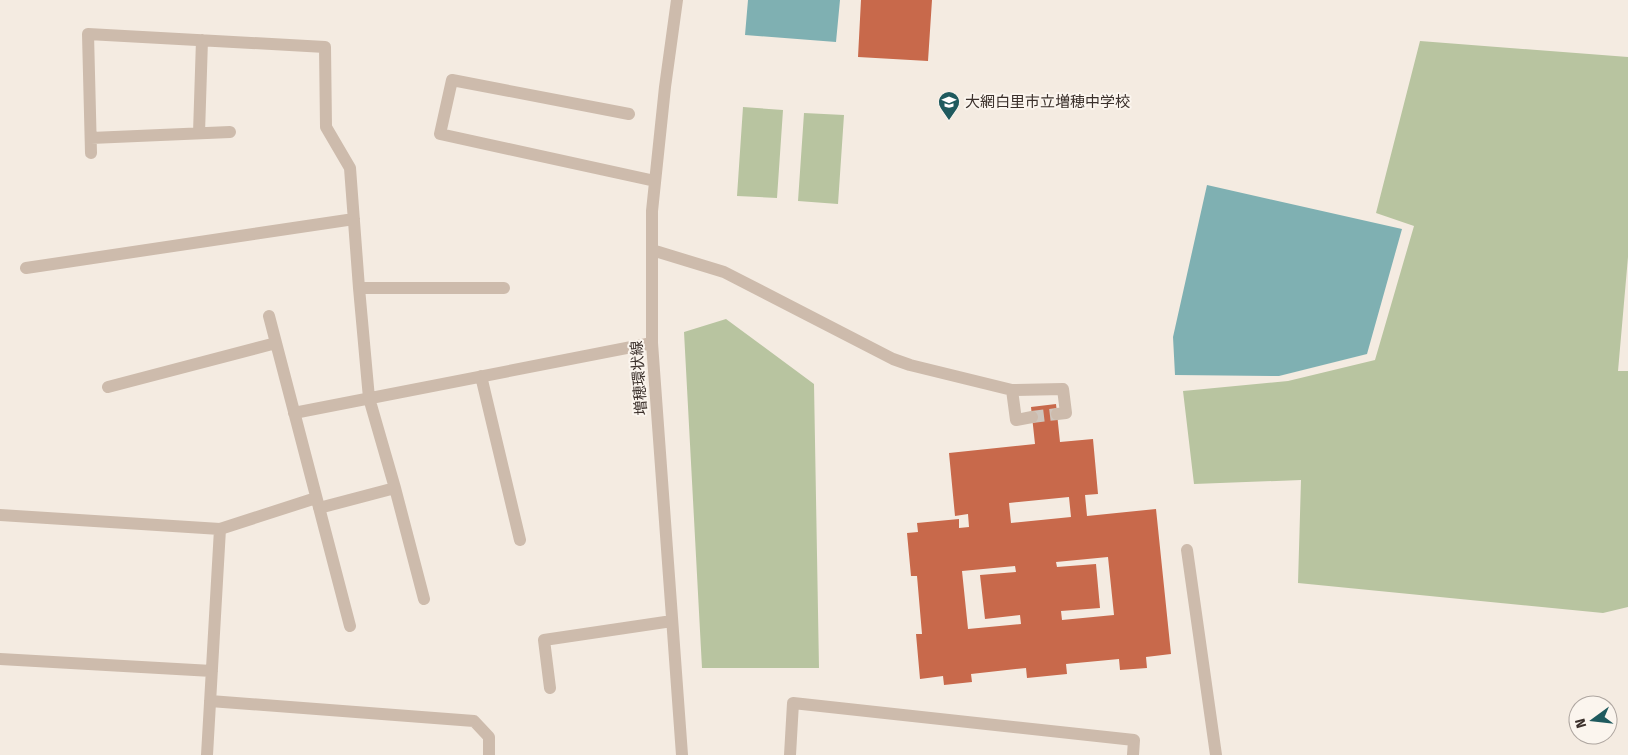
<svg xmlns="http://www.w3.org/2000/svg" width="1628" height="755" viewBox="0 0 1628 755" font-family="'Fira Sans','Noto Sans JP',sans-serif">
<rect width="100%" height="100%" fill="#f4ebe1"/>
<!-- green -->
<path fill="#b8c4a0" d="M1420,41L1628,57V257L1618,371H1628V607L1603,613L1298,583L1301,480L1194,484L1183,391L1288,381L1375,360L1414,226L1376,213Z
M743,107L783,110L777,198L737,196Z
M804,113L844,115L838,204L798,201Z
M726,319L814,384L819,668H702L684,332Z"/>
<!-- water -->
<path fill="#7fb0b2" d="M748,0H840L836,42L745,35Z
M1207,185L1402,229L1367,354L1279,376L1175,375L1173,337Z"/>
<!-- building -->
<path fill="#c8694b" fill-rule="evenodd" d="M861,0H932L928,61L858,57Z
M1056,404L1060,442L1093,439L1098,494L1085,495L1087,516L1156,509L1171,654L1146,657L1147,668L1120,670L1119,659L1066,664L1067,674L1027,678L1026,668L971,674L972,682L944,685L943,676L920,679L916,634H922L917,576H911L907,533L918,532L917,523L959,519V528L969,527L968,514L955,516L949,453L1035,444L1031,407ZM1069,497L1071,517L1011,523L1009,503ZM1108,557L1114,615L1062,620L1061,611L1100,608L1096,564L1057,567L1056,562ZM1015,566L1016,572L980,575L985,619L1020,615L1021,624L968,629L962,571Z"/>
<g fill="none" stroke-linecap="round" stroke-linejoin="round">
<!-- minor-tunnel -->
<path stroke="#cfc6bd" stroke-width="12" stroke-dasharray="12 6" stroke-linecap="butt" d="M1032,417L1057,414"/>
<!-- minor -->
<path stroke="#cdbbac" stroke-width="12" d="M677,0L665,87L652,211V343L682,755
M629,114L452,80L440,134L655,181
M199,133L202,40
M91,138L230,132
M91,153L88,34L325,47L326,127L350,168L359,288L369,398L395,488L424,599
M652,250L724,272L893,359L910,365L1012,390L1063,389L1066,413L1057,414
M26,268L354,219
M359,288H504
M269,316L350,626
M481,376L520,540
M108,387L276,343
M1012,390L1016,420L1032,417
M294,413L652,343
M319,508L395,488
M0,515L220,529L316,498
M1187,550L1216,755
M0,659L212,671
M550,688L544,640L672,621
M210,701L474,721L489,737V755
M207,755L220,529
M790,755L793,703L1134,740L1133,755"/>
</g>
<!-- icons -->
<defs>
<g id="school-pin" transform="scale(1.125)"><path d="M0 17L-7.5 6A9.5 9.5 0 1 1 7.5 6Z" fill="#1f5a5e" stroke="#fbf5ee"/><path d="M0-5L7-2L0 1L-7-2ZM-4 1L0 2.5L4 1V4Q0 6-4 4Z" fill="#fff"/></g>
</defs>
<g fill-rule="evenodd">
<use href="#school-pin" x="949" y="102"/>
</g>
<g text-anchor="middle" stroke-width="4" stroke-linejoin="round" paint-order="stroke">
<!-- poi labels -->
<g font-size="15" fill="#3b302b" stroke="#fbf5ee" text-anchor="start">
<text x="965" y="107">大網白里市立増穂中学校</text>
</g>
<!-- street labels -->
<g font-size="15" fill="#3b302b" stroke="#fbf5ee">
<text transform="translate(639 378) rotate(-94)" y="5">増穂環状線</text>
</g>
</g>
<!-- north arrow -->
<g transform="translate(1593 720) rotate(255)"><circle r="24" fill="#fbf5ee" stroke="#aea6a0"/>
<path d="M0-4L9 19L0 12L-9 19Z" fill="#1f5a5e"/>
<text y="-8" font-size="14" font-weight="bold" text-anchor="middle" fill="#3b302b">N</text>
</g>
</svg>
